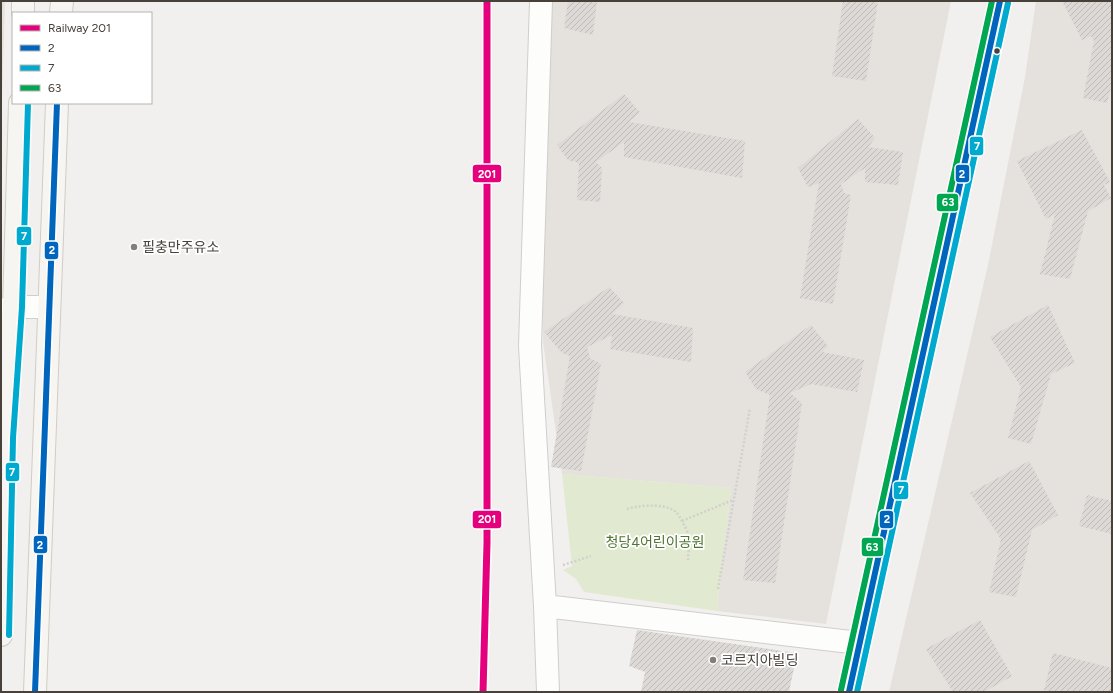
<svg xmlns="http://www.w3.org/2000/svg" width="1113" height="693" viewBox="0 0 1113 693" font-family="Figtree,'Noto Sans KR',sans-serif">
<defs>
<pattern id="building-hatch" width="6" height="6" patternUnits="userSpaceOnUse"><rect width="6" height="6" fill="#dcd9d6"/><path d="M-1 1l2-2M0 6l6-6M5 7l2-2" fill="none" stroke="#bebbb8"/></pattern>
</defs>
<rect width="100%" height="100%" fill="#f2f0ee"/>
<!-- residential -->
<path fill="#e5e1dd" d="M1,1H5L1,132Z
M551,1H951L826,624L717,611L731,488L562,474L543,342L541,237Z
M1036,1H1112V692H889L988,265L1025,77Z"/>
<!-- park -->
<path fill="#e2e9d1" d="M562,474L731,488L717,611L584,592L576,579L563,570L572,566Z"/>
<!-- building -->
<path fill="url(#building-hatch)" d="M568,1H597L593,35L564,28Z
M843,1H878L866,81L832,76Z
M1062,1H1112V84L1107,103L1083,98L1094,41L1091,36L1082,40Z
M624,94L640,112L629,122L745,141L742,178L624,157V142L596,162L602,168L600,202L577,200L579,163L568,160L557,145Z
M858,119L875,138L868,147L903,152L898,185L865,182V168L841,184L844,193L851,195L833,304L800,298L819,183L808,187L798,168Z
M1082,130L1110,182L1104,185L1111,198L1088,211L1070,279L1040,274L1055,214L1046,219L1017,161Z
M609,287L624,303L612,314L693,328L691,362L610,349L612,335L587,347L590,358L601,364L581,471L551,467L570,356L562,353L544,332Z
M1048,305L1075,363L1051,374L1031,444L1008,438L1021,387L990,337Z
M811,325L828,346L822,352L864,360L857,392L811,384L790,393L802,403L775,583L743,580L770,395L756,389L745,372Z
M1029,461L1058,515L1032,530L1016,597L989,592L1001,539L970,493Z
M1087,495L1112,501V534L1079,526Z
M980,620L1012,676L984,692H953L926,649Z
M637,630L797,653L789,692H641L645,672L629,666Z
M1053,653L1112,668V692H1054L1044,690Z"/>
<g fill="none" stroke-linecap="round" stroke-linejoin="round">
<!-- minor casing -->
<g stroke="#d0cecb" stroke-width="24">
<path id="minor" d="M541,1L530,346L545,606L859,643
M545,606L548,692"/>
</g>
<!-- tertiary casing -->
<g stroke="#d0cecb" stroke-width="24">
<path id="tertiary" d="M1,310L14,307H49
M849,692L1000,1"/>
</g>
<!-- secondary casing -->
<g stroke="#d0ccc6" stroke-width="24">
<path id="secondary" d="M23,13V1
M61,13L62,1
M1,635L5,438L14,307L20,103
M35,692L57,103"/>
</g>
<!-- path -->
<path stroke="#d2d0cc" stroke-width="2.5" stroke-dasharray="2 2" stroke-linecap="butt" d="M627,509C639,505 666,503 676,512C679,515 687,529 688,534C690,542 688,553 688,562
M682,521L733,500
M563,565L591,556
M718,589L750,408"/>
<!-- minor -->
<use href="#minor" stroke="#fdfdfc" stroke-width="22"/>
<!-- tertiary -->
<use href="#tertiary" stroke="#fdfdfc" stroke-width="22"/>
<!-- secondary -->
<use href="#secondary" stroke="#f7f5f1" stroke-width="22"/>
<!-- bus-1 casing -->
<g stroke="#fff" stroke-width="9">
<path id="bus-1" d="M35,692L57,103
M849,692L1000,1"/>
</g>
<!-- bus-2 casing -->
<g stroke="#fff" stroke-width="9">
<path id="bus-2" d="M9,635L13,438L22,307L28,103
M857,692L1008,3"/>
</g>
<!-- bus-3 casing -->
<g stroke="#fff" stroke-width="9">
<path id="bus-3" d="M841,690L992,1"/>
</g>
<!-- bus-1 -->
<use href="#bus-1" stroke="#0065bd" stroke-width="6"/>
<!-- bus-2 -->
<use href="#bus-2" stroke="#00a9ce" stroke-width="6"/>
<!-- bus-3 -->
<use href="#bus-3" stroke="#00a651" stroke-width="6"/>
<!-- rail-1 casing -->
<g stroke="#fff" stroke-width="10">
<path id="rail-1" d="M483,692L487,543V1"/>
</g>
<!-- rail-1 -->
<use href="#rail-1" stroke="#e5007d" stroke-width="7"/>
</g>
<!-- markers -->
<circle fill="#48413a" stroke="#fff" stroke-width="1.5" cx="997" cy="51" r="3.5"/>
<g fill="#847e79" stroke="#fff" stroke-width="1.5">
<circle cx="134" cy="247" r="4"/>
<circle cx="713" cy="660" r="4"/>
</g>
<g text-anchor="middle" stroke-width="3.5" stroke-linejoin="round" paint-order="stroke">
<!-- poi labels -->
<g font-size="14" fill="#48413a" stroke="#fff" text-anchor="start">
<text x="142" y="252">필충만주유소</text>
<text x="721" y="665">코르지아빌딩</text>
</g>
<!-- park labels -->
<g font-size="14" fill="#517433" stroke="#fff">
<text x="655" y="547">청당4어린이공원</text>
</g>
</g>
<g stroke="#fff" stroke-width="1.5">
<rect x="969" y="136" width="15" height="20" rx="4" fill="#00a9ce"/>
<rect x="955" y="164" width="15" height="19" rx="4" fill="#0065bd"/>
<rect x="472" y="164" width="30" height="19" rx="4" fill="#e5007d"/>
<rect x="936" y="193" width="23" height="19" rx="4" fill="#00a651"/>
<rect x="16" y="226" width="16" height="20" rx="4" fill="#00a9ce"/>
<rect x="44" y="241" width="15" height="19" rx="4" fill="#0065bd"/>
<rect x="5" y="462" width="15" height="20" rx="4" fill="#00a9ce"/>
<rect x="893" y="481" width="16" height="19" rx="4" fill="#00a9ce"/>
<rect x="879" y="510" width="15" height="19" rx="4" fill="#0065bd"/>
<rect x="472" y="510" width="30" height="19" rx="4" fill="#e5007d"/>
<rect x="33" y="535" width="15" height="19" rx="4" fill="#0065bd"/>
<rect x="861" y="537" width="23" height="20" rx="4" fill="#00a651"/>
</g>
<g font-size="11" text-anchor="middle" font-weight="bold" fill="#fff">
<text x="977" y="150">7</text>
<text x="962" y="178">2</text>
<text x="487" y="178">201</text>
<text x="948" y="206">63</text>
<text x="24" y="240">7</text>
<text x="52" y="254">2</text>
<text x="12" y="476">7</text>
<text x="901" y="494">7</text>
<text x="887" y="523">2</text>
<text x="487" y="523">201</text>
<text x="40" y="549">2</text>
<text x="872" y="551">63</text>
</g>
<!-- border -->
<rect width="1113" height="693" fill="none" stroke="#48413a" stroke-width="4"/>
<!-- legend -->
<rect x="12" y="12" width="140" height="92" fill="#ffffff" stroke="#b6b3b0"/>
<rect x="20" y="25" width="20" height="6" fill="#e5007d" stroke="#b6b3b0"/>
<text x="48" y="32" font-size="12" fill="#48413a">Railway 201</text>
<rect x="20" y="45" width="20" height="6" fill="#0065bd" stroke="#b6b3b0"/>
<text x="48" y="52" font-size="12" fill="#48413a">2</text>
<rect x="20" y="65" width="20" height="6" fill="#00a9ce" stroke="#b6b3b0"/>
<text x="48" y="72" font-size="12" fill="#48413a">7</text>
<rect x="20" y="85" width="20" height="6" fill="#00a651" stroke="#b6b3b0"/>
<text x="48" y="92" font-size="12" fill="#48413a">63</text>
</svg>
